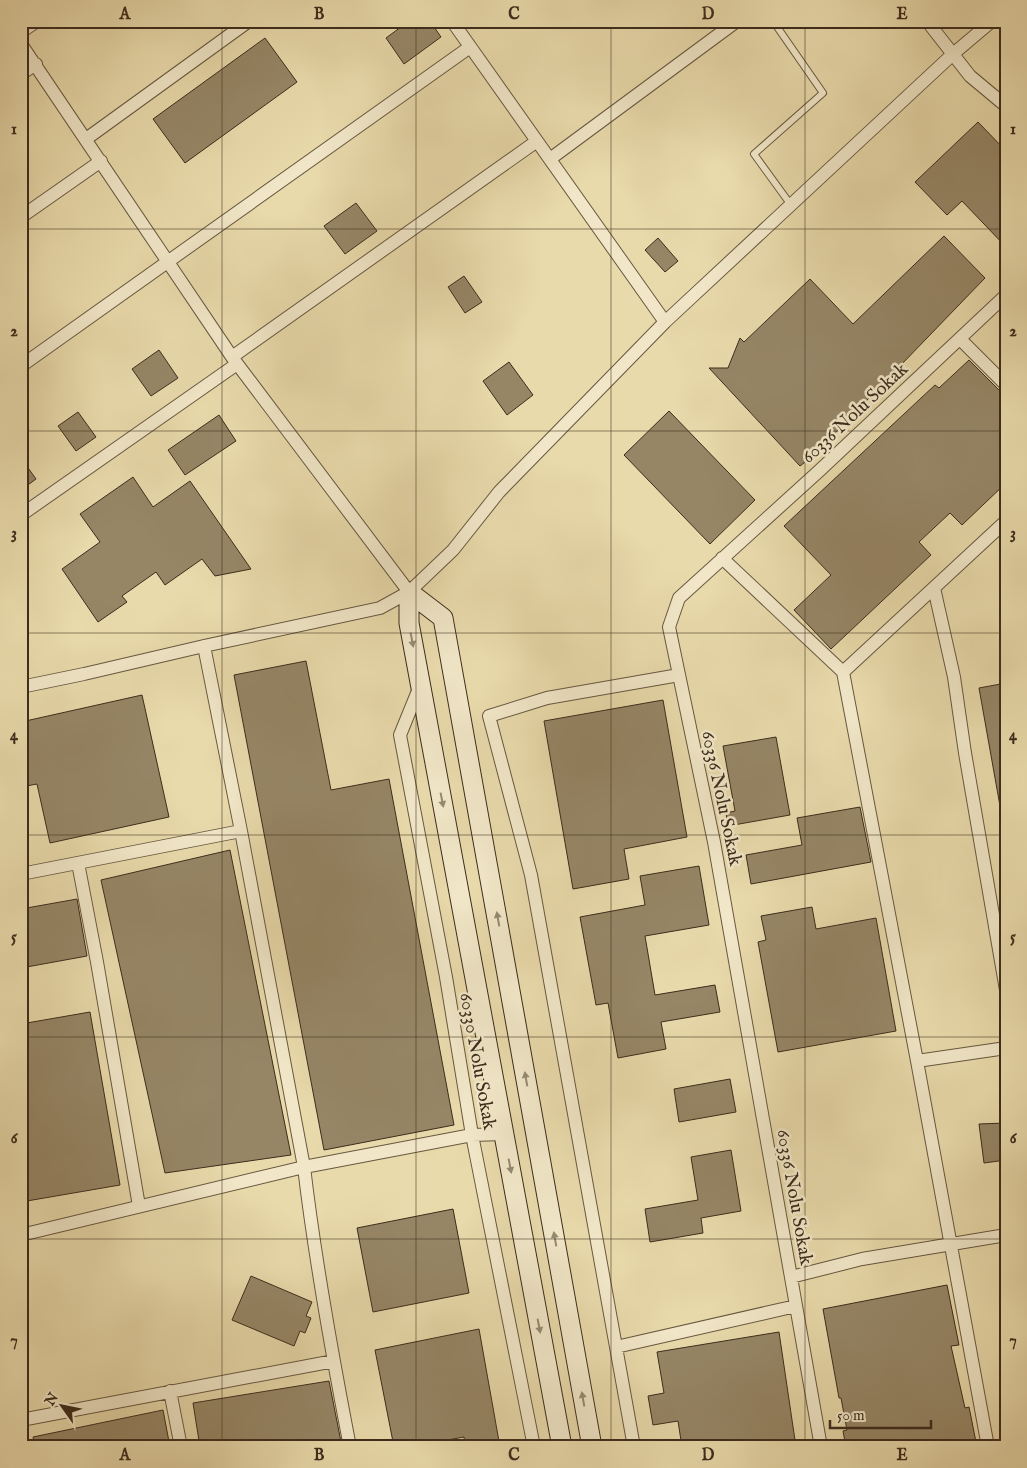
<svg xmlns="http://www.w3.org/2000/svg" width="1027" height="1468" viewBox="0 0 1027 1468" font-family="'IM FELL English',serif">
<rect width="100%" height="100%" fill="#e9daab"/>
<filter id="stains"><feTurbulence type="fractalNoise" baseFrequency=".004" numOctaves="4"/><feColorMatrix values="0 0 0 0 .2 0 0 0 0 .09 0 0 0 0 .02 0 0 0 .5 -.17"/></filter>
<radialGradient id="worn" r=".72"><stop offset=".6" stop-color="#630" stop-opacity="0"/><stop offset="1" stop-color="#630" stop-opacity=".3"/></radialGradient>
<!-- building -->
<path fill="#968666" stroke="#3c2c1c" d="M409,21H430L441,37L404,64L386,38Z
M265,38L297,82L185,163L153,119Z
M978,122L1006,151V247L962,201L947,215L915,182Z
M356,203L377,231L345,254L324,226Z
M944,236L985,278L813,456L800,466L709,368H728L740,338L744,342L810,279L853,324Z
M658,238L678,261L665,272L645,250Z
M464,276L482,302L465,313L448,287Z
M159,350L178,378L151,396L132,369Z
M969,360L1006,397V483L962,525L950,513L919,542L931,555L831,649L794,610L831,575L784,526L935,385L939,388Z
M509,362L533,395L507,415L483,381Z
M669,411L755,500L710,544L624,455Z
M78,412L96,437L76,451L58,426Z
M219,415L236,441L185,475L168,450Z
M21,458L36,479L21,490Z
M133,477L153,507L190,481L251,569L215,576L202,559L165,585L156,572L122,596L127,602L98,622L62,569L100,542L80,514Z
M306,661L331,790L389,779L454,1125L324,1150L234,675Z
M1006,683V805L1000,806L979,688Z
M142,695L169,817L50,843L37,784L21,787V722Z
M663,700L687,837L624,849L629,879L573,889L544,721Z
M776,737L790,815L728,826L726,813L735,811L723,746Z
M860,807L871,862L751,884L746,855L802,845L797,818Z
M230,850L291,1155L165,1173L101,880Z
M699,866L709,925L645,936L655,995L715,985L720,1012L661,1022L666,1049L618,1058L608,1003L596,1005L580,917L645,905L640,876Z
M77,899L87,956L21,968V909Z
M812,907L816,929L876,918L896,1031L778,1052L758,942L766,940L761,916Z
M90,1012L120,1185L21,1202V1024Z
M730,1079L736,1112L679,1122L674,1089Z
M1006,1123V1160L984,1163L979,1124Z
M731,1150L741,1211L701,1218L703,1233L650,1242L645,1209L698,1200L691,1157Z
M453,1209L469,1293L373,1312L357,1228Z
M251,1276L312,1302L306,1316L311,1318L305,1333L300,1331L294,1346L232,1320Z
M947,1285L959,1345L951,1346L965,1408L969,1407L977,1447H846L843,1431L847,1430L841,1398H839L823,1309Z
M479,1329L500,1447H465L464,1437L410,1447H394L375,1350Z
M779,1332L796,1447H682L678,1421L653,1425L648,1396L664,1393L657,1352Z
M329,1381L342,1447H200L193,1403Z
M163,1410L170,1447H35L33,1437Z"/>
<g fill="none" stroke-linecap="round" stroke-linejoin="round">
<!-- lane casing -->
<g stroke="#675840" stroke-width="8">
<path id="lane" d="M773,21L823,93L754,154L791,205"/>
</g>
<!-- street casing -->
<g stroke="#675840" stroke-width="14">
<path id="street" d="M452,21L665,322
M927,21L970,76L1006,106
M21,32L37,21
M21,44L232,357L409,592
M21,74L36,64
M86,139L249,21
M550,159L737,21
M21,217L101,161
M960,339L1006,385
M232,357L537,141
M21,366L470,47
M21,515L237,364
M722,558L843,672L917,1061L988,1447
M934,588L954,677L965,753L1006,990
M204,646L241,831L304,1167C315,1261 332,1354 350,1447
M843,672L1006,521
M420,686L400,735L446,977L472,1135L534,1447
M21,687L84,674L204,646L380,608L409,592L453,550L499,492L665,322L953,54L992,21
M78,863L97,962L139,1206
M21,874L241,831
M917,1061L1006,1048
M21,1235L304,1167L472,1135L504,1134
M791,1277L862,1259L1006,1235
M616,1347L796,1306
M170,1391L181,1447
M21,1420L334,1361
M634,1447L531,875L489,716L547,698L679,675
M821,1447L714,842L669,627L679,598L819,471L1006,295"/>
</g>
<!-- secondary casing -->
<g stroke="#3c2c1c" stroke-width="21">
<path id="secondary" d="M409,592L443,618L592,1447
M409,592V623L562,1447"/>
</g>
<!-- lane -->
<use href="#lane" stroke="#f1e7c8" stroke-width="6"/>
<!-- street -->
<use href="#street" stroke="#f1e7c8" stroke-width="12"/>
<!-- secondary -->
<use href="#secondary" stroke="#f1e7c8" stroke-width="19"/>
</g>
<!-- one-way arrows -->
<defs><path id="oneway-solid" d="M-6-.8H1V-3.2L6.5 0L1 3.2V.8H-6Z" transform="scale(1.25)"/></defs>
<g fill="#968a72">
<use href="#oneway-solid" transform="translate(412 640) rotate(79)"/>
<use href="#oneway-solid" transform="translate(442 800) rotate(79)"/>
<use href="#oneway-solid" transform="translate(498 919) rotate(-100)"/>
<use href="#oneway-solid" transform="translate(526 1079) rotate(-100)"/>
<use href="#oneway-solid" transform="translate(510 1166) rotate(79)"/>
<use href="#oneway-solid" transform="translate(555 1239) rotate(-100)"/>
<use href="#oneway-solid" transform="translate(539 1326) rotate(79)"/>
<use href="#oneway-solid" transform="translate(583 1399) rotate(-100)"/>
</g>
<!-- grid -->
<path fill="none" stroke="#3c2c1c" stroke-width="1" stroke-opacity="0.55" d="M222,21V1447M416,21V1447M611,21V1447M805,21V1447M21,229H1006M21,431H1006M21,633H1006M21,835H1006M21,1037H1006M21,1239H1006"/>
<g text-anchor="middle" stroke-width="5" stroke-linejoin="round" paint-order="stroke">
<!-- street labels -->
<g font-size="19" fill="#3c2c1c" stroke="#f1e7c8">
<text transform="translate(854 412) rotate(-43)" y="7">60336 Nolu Sokak</text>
<text transform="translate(723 798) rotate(78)" y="7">60336 Nolu Sokak</text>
<text transform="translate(479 1061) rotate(80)" y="7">60330 Nolu Sokak</text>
<text transform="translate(796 1197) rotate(80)" y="7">60336 Nolu Sokak</text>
</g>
</g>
<!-- margin -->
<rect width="1027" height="1468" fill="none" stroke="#e9daab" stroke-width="55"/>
<!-- north arrow -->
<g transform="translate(62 1406) rotate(303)" stroke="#f1e7c8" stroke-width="4" paint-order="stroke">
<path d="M0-4L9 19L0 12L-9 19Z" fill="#3c2c1c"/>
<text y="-8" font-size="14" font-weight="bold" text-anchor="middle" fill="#3c2c1c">N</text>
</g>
<!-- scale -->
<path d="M830 1420v8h101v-8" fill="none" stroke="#3c2c1c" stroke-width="2.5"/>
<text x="837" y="1420" font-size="15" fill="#3c2c1c" stroke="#f1e7c8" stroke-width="4" paint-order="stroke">50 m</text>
<rect x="28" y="28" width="972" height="1412" fill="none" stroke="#3c2c1c" stroke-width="2"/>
<g font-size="16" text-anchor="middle" font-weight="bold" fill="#3c2c1c">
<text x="125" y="19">A</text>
<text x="319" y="19">B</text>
<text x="514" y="19">C</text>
<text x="708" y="19">D</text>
<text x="902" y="19">E</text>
<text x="14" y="134">1</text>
<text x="1013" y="134">1</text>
<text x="14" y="336">2</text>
<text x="1013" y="336">2</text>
<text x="14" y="538">3</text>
<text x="1013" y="538">3</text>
<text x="14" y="740">4</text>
<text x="1013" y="740">4</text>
<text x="14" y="942">5</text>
<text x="1013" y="942">5</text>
<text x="14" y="1143">6</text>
<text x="1013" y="1143">6</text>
<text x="14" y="1345">7</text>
<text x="1013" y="1345">7</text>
<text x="125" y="1460">A</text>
<text x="319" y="1460">B</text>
<text x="514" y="1460">C</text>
<text x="708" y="1460">D</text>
<text x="902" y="1460">E</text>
</g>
<rect width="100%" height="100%" filter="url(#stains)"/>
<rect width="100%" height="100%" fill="url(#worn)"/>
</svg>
